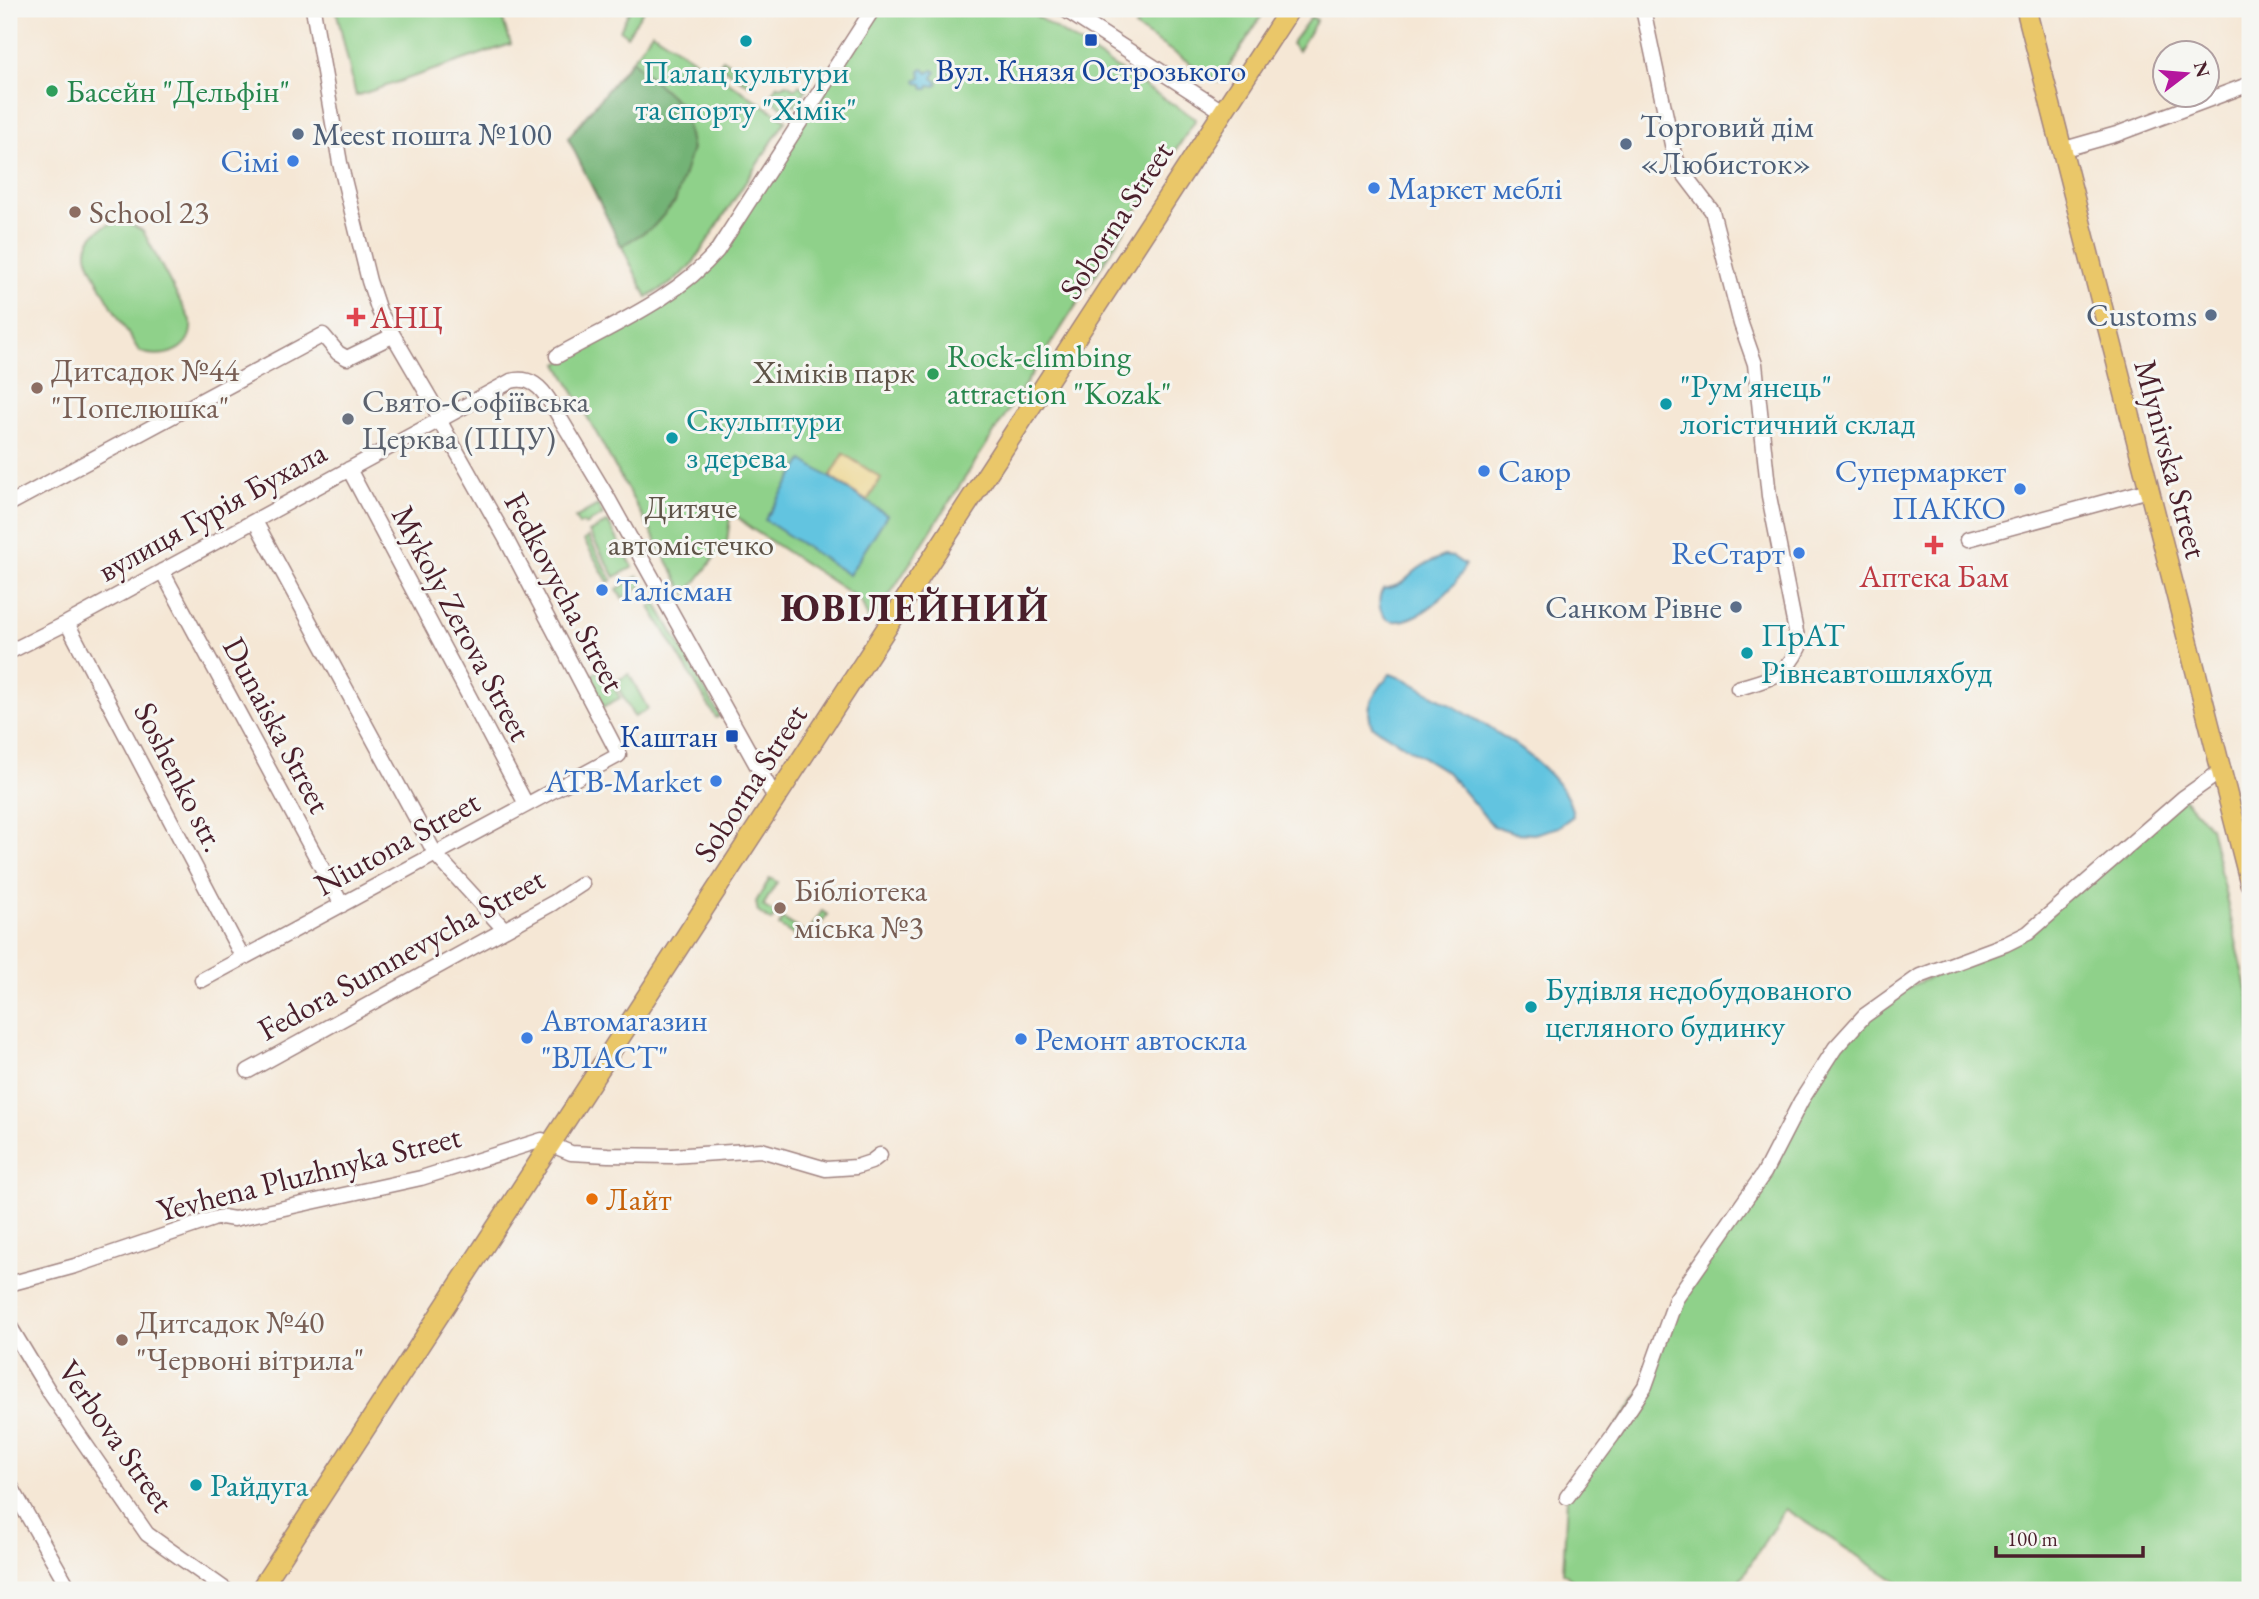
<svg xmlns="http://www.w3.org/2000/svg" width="2259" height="1599" viewBox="0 0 2259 1599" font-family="'EB Garamond',serif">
<rect width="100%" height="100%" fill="#f6f6f2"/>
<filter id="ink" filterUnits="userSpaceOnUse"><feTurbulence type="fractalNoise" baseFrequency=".0143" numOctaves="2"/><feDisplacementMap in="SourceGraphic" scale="14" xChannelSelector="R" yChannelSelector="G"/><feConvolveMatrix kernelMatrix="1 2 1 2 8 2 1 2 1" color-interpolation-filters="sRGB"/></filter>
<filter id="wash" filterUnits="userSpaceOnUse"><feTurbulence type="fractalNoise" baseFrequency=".00686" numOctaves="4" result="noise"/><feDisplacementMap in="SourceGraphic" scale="28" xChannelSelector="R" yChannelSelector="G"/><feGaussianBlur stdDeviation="1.57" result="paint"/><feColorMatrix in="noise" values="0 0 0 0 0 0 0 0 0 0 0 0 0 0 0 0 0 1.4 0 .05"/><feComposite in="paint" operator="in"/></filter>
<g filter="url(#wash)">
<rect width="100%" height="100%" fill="#f5e7d5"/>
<!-- green -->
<path fill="#8fd18a" stroke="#6c785a" stroke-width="2" d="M336,9H499L511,44L356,96Z
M630,9H644L627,36L620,30Z
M873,9H1025L1196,119L885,602L869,622L862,603L859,599L749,527L731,511L727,541L686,595L558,364L617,331L700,270Z
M1147,9H1266L1219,82L1135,27Z
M1311,17L1317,20L1298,51L1291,44Z
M652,32L786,120L691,266L670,284L647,297L568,138L632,60Z
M723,59L753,79L749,85L719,65Z
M787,84L795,89L799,85L806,90L796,106L793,103L788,111L769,98L777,85L781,87Z
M120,222L129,223L143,231L191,322C194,351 161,361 139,351C129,335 88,269 87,253C86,235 104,224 120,222Z
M598,505L603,515L585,525L583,523L579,525L575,518Z
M608,522L633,567L615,577L589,532Z
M588,537L612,580L608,582L584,540Z
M638,576L644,585L622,598L617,589Z
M656,603L720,716L716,718L650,607Z
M604,668L620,698L603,707L587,677Z
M629,674L648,709L634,717L615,682Z
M2183,798L2210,827L2250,1002V1590H1910L1785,1509L1734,1590H1589L1563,1573L1567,1497L1645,1386L1663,1330L1764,1173L1835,1048L1890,995L2006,944Z
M770,878L777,882L763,906L776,914L771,921L758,912L756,902Z
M822,911L828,915L807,940H801L779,926L783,919L807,934Z"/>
<!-- forest -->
<path fill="#73b376" stroke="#5e6950" stroke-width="2" d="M632,60L683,107L692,149L675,202L653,227L621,246L568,138Z"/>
<!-- sand -->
<path fill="#eeda9e" stroke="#9c7c64" stroke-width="2" d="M844,454L881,478L867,501L830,477Z"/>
<!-- water -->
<path fill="#62c4e0" stroke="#567286" stroke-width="2" d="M924,69L928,73L933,70L936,72L933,78L938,82L936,86L929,85L928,89H924L923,84L917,83L916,80L921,77L920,70Z
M803,460L887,515L849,575L765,520Z
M1444,556L1453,557L1465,565C1457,588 1423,619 1398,621C1379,623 1376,601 1383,589C1403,586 1403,581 1418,569C1426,563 1435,560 1444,556Z
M1390,674L1407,680C1452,707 1567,761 1573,816L1558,827L1534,834L1516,833L1493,826L1447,772L1372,726C1363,704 1377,691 1390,674Z"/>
</g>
<g filter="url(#ink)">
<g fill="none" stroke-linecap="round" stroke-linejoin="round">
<!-- minor casing -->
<g stroke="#a08380" stroke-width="17">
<path id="minor" d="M1064,9L1222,111
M1643,9L1674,154L1683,173L1712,211L1741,324L1755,364L1769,496L1799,647C1785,678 1768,679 1738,688
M2061,150L2117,134L2250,84
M557,356C612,325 676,299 717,251L873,9
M349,469L526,804
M9,504L323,335L338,353L347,358L392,336
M255,521L436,855L504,929
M1968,539L2149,490
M162,571L342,905
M67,623L243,958
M9,652L67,623L511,381C530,376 541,387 551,403L605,493L775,798
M202,980L619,755L505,537L444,429L431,400L379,311L369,281L340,163L313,9
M248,1071L553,903L582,884
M552,1145L571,1153L608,1155L672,1156L761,1150L826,1169L856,1167L871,1162L880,1155
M9,1284L75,1266L213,1219L222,1217L234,1219L421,1178L542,1140
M9,1325L50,1393L147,1534L226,1590
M9,1483L70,1590
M1567,1497L1612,1436L1645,1386L1676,1299L1764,1173L1801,1101L1835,1048L1864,1016L1920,976L2006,944L2028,933L2183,798L2221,771"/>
</g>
<!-- major casing -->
<g stroke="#a08380" stroke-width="22">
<path id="major" d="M2026,9L2250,883
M260,1590L1290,9"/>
</g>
<!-- minor -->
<use href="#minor" stroke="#fff" stroke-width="14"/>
<!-- major -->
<use href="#major" stroke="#eac769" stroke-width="19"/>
</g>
</g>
<!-- markers -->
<g fill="#1a4fb4" stroke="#f6f6f2" stroke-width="2.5">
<rect x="1084" y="33" width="14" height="14" rx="3.5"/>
<rect x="725" y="729" width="14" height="14" rx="3.5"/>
</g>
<g fill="#0f9aa8" stroke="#f6f6f2" stroke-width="2.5">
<circle cx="746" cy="41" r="7"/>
<circle cx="1666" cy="404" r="7"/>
<circle cx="672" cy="438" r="7"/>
<circle cx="1747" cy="653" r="7"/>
<circle cx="1531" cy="1007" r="7"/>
<circle cx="196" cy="1485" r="7"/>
</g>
<g fill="#2e9e5b" stroke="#f6f6f2" stroke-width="2.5">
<circle cx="52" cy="91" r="7"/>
<circle cx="933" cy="374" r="7"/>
</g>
<g fill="#5c6f8a" stroke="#f6f6f2" stroke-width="2.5">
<circle cx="298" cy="134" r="7"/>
<circle cx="1626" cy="144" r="7"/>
<circle cx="2211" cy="315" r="7"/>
<circle cx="1736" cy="607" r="7"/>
</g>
<g fill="#3f7fe0" stroke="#f6f6f2" stroke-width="2.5">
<circle cx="293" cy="161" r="7"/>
<circle cx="1374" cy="188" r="7"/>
<circle cx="1484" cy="471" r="7"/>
<circle cx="2020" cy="489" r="7"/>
<circle cx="1799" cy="553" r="7"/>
<circle cx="602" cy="590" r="7"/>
<circle cx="716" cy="781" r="7"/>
<circle cx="527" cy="1038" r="7"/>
<circle cx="1021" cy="1039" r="7"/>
</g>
<g fill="#8d6e63" stroke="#f6f6f2" stroke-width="2.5">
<circle cx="75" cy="212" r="7"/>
<circle cx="37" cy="388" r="7"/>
<circle cx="780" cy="908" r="7"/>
<circle cx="122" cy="1340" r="7"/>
</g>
<g fill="#e0444e" stroke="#f6f6f2" stroke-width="2.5">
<path d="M352.5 306.5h7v7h7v7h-7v7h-7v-7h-7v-7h7z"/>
<path d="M1930.5 534.5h7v7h7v7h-7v7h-7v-7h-7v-7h7z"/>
</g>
<circle fill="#6b7280" stroke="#f6f6f2" stroke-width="2.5" cx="348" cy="419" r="7"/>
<circle fill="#e8710a" stroke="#f6f6f2" stroke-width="2.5" cx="592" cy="1199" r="7"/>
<g text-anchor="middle" stroke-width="6" stroke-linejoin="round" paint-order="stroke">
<!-- transit labels -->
<g font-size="32" fill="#164399" stroke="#f6f6f2">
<text x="1091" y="81">Вул. Князя Острозького</text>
<text x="718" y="747" text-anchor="end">Каштан</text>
</g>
<!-- culture labels -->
<g font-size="32" fill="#0d838f" stroke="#f6f6f2" text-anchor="start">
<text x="746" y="83" text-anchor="middle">Палац культури<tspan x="746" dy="37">та спорту "Хімік"</tspan></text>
<text x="1680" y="397">"Рум'янець"<tspan x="1680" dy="37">логістичний склад</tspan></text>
<text x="686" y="431">Скульптури<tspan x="686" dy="37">з дерева</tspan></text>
<text x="1761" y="646">ПрАТ<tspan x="1761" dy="37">Рівнеавтошляхбуд</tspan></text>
<text x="1545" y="1000">Будівля недобудованого<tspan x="1545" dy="37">цегляного будинку</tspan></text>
<text x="210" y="1496">Райдуга</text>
</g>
<!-- leisure labels -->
<g font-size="32" fill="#27864d" stroke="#f6f6f2" text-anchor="start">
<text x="66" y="102">Басейн "Дельфін"</text>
<text x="947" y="367">Rock-climbing<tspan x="947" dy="37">attraction "Kozak"</tspan></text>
</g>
<!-- service labels -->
<g font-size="32" fill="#4e5e75" stroke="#f6f6f2" text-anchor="start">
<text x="1640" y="137">Торговий дім<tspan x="1640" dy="37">«Любисток»</tspan></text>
<text x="312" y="145">Meest пошта №100</text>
<text x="2197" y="326" text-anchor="end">Customs</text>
<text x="1722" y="618" text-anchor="end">Санком Рівне</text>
</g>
<!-- shop labels -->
<g font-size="32" fill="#366cbe" stroke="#f6f6f2" text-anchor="start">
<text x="279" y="172" text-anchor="end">Сімі</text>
<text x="1388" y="199">Маркет меблі</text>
<text x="1498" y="482">Саюр</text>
<text x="2006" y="482" text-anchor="end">Супермаркет<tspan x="2006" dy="37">ПАККО</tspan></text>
<text x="1785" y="564" text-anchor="end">ReСтарт</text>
<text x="616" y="601">Талісман</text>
<text x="702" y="792" text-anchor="end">ATB-Market</text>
<text x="541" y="1031">Автомагазин<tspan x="541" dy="37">"ВЛАСТ"</tspan></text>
<text x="1035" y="1050">Ремонт автоскла</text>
</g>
<!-- education labels -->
<g font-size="32" fill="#785e54" stroke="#f6f6f2" text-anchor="start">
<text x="89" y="223">School 23</text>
<text x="51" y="381">Дитсадок №44<tspan x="51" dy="37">"Попелюшка"</tspan></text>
<text x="794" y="901">Бібліотека<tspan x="794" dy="37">міська №3</tspan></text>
<text x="136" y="1333">Дитсадок №40<tspan x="136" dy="37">"Червоні вітрила"</tspan></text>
</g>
<!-- street labels -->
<g font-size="32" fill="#4a1f2b" stroke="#f6f6f2">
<text transform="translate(1116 220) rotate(-57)" y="11">Soborna Street</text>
<text transform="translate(2171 459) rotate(75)" y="11">Mlynivska Street</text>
<text transform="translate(212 511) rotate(-29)" y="11">вулиця Гурія Бухала</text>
<text transform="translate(565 592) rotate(62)" y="11">Fedkovycha Street</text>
<text transform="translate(462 623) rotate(62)" y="11">Mykoly Zerova Street</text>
<text transform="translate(277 725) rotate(62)" y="11">Dunaiska Street</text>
<text transform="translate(180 777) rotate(63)" y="11">Soshenko str.</text>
<text transform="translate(750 783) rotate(-57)" y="11">Soborna Street</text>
<text transform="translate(397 843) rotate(-29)" y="11">Niutona Street</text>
<text transform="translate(401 954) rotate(-29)" y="11">Fedora Sumnevycha Street</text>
<text transform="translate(309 1173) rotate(-14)" y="11">Yevhena Pluzhnyka Street</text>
<text transform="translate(116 1436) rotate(55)" y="11">Verbova Street</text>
</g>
<!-- health labels -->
<g font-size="32" fill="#be3a42" stroke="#f6f6f2" text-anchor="start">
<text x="370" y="328">АНЦ</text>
<text x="1934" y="587" text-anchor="middle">Аптека Бам</text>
</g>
<!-- park labels -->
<g font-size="32" fill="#5f5448" stroke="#f6f6f2">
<text x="834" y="383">Хіміків парк</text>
<text x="691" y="518">Дитяче<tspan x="691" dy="37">автомістечко</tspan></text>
</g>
<!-- worship labels -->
<g font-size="32" fill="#5b616d" stroke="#f6f6f2" text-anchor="start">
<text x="362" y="412">Свято-Софіївська<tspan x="362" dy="37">Церква (ПЦУ)</tspan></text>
</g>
<!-- food labels -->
<g font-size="32" fill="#c56008" stroke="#f6f6f2" text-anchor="start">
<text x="606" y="1210">Лайт</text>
</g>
<!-- district labels -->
<g font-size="38" font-weight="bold" letter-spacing="2" fill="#4a1f2b" stroke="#f6f6f2">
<text x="915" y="621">ЮВІЛЕЙНИЙ</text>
</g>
</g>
<!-- margin -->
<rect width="2259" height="1599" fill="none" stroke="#f6f6f2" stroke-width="35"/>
<!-- north arrow -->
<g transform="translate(2186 74) rotate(74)"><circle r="33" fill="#f6f6f2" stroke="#b1a0a2" stroke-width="2"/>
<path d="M0-5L12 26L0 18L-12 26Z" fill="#b5179e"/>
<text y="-10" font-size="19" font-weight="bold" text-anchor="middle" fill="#4a1f2b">N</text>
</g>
<!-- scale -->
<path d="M1996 1546v10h147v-10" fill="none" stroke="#4a1f2b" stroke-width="3.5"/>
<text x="2007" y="1546" font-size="21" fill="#4a1f2b" stroke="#f6f6f2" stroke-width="5" paint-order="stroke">100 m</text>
</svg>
